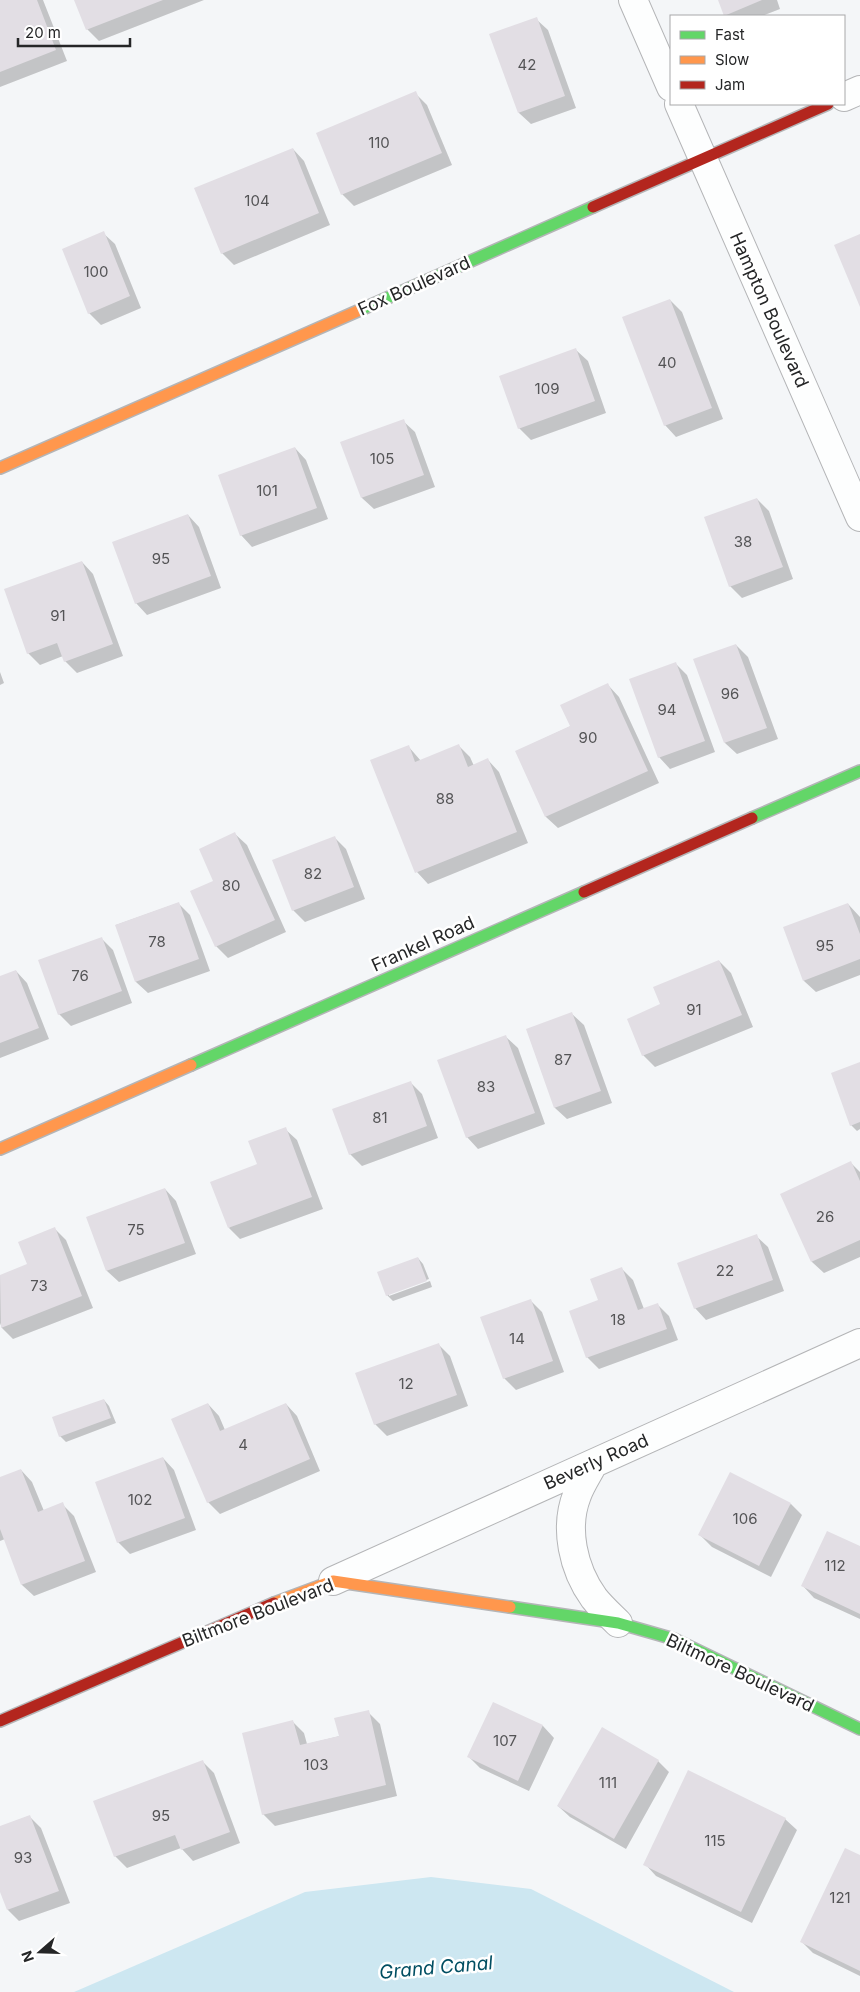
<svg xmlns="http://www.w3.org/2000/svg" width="860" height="1992" viewBox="0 0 860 1992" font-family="Inter,sans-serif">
<rect width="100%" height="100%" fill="#f4f6f8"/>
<!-- water -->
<path fill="#cde7f1" d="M431,1877L531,1889L734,1992H74L305,1892Z"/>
<!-- shadow -->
<path fill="#0003" d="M0,0H43L67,61L0,87Z
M76,0H204L99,41L87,29Z
M719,0H777L780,9L762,16H726Z
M536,19L548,30L576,108L531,124L519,113L491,35Z
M415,93L427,105L452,165L354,206L342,194Z
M293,149L304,161L330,225L234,265L222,253Z
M103,233L115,244L141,308L101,325L89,313Z
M670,300L682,312L723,419L676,437L665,425Z
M576,350L588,361L606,413L531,440L519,428Z
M403,421L415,432L435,487L374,509L362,498L342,443Z
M295,448L306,460L328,519L252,547L241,535Z
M757,499L769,511L793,579L742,598L730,586Z
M188,515L199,527L221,588L147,615L136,603Z
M82,562L93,574L123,656L77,673L65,661L63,656L40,665L28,653Z
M736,645L748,657L778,739L737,754L725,743Z
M675,663L687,675L715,752L670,769L659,757Z
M0,672L4,683L0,685Z
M608,685L619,697L659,783L558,828L546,817L517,751L571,726Z
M408,746L421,761L459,746L470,757L474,766L488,760L499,772L528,843L428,884L417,872Z
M235,834L247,845L286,932L228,958L216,946Z
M335,838L346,849L365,899L305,922L293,910Z
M178,903L190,915L210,971L148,993L136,982L116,925Z
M848,904L860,917V975L816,992L804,981L785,928Z
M101,938L113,950L132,1003L71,1026L59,1014Z
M719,961L731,973L753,1027L655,1067L643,1055L662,1005Z
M16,971L27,983L49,1039L0,1058V977Z
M572,1014L584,1025L612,1103L567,1119L555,1108L527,1030Z
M506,1037L518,1048L545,1124L478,1149L467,1137Z
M860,1064V1129L857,1131L851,1125Z
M410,1082L422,1094L438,1138L362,1166L350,1154Z
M285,1129L297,1140L323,1209L240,1239L229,1228L258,1165Z
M851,1163L860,1172V1257L824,1273L812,1262L782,1194Z
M165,1189L176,1201L196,1254L119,1282L107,1271L88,1217Z
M55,1229L66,1240L93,1308L13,1339L2,1328L0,1323V1276L29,1265Z
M756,1236L768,1247L784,1291L706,1320L695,1308Z
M418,1258L423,1264L429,1279L389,1294V1296L430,1281L432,1287L393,1301L387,1295Z
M622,1269L633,1280L644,1309L657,1304L669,1316L678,1340L599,1369L587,1357L599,1301Z
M530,1300L542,1312L564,1372L516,1390L504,1378Z
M438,1344L450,1356L468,1406L387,1436L375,1424Z
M104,1400L109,1406L116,1423L66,1442L60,1436Z
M208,1404L219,1416L225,1430L286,1404L297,1416L320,1471L220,1514L208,1502Z
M163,1458L174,1470L196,1530L130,1554L118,1542Z
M21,1470L32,1482L44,1511L62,1504L74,1516L96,1572L34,1596L22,1585L5,1539L0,1541V1478Z
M791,1504L802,1515L771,1577L712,1547L700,1535Z
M860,1548V1619L814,1598L803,1586Z
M494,1704L543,1726L554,1738L529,1791L480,1768L469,1757Z
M368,1712L380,1724L397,1796L275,1826L263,1814L293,1722L304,1733L307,1744L340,1736Z
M202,1761L214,1773L240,1843L193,1861L181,1848L127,1868L115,1856Z
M658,1761L669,1772L626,1849L570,1817L558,1806Z
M29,1816L41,1828L70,1903L19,1921L8,1910L0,1889V1827Z
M785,1819L797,1830L752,1923L656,1876L645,1864Z
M860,1856V1976L813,1953L801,1941Z"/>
<!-- building -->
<path fill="#e2dee4" d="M0,0H37L56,50L0,72Z
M74,0H163L86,30Z
M718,0H762L724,16Z
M537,17L565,96L518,113L489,34Z
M416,91L442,153L341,195L316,133Z
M293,148L319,213L221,254L194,188Z
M104,231L130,296L88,314L62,249Z
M860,234V307L834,245Z
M670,299L712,408L664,426L622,317Z
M576,348L595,401L518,429L499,376Z
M404,419L424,475L361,498L340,442Z
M295,447L317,508L240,536L218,475Z
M757,498L783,567L729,587L704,517Z
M188,514L211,576L135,604L112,542Z
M82,561L113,644L64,662L57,643L27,654L4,589Z
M736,644L767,728L724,743L693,659Z
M676,662L705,741L658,758L629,679Z
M608,683L648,771L545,817L515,751L570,726L560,705Z
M459,744L468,767L488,758L517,832L415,873L370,760L409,745L415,762Z
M235,832L275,920L215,947L190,891L213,881L199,849Z
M335,836L354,887L292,911L272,860Z
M179,902L199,959L135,982L115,925Z
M848,903L860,934V959L803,981L783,927Z
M102,937L122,991L58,1015L38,960Z
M719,960L742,1015L642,1056L627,1019L660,1004L653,987Z
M16,970L39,1028L0,1043V976Z
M572,1012L601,1091L554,1108L526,1029Z
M506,1035L535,1113L466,1138L437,1060Z
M860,1062V1122L850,1126L831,1073Z
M411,1081L427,1126L349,1155L332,1109Z
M286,1127L312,1197L228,1228L210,1182L257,1164L248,1141Z
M851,1161L860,1181V1240L811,1262L780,1194Z
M165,1188L185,1243L106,1271L86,1217Z
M55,1227L82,1296L1,1328L0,1275L27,1264L18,1242Z
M757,1234L773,1280L694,1309L677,1263Z
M418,1257L427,1281L386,1296L377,1272Z
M622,1267L638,1310L658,1303L667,1329L586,1358L569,1311L598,1300L590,1279Z
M531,1299L553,1361L503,1379L480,1317Z
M439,1343L457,1395L374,1425L355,1373Z
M104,1399L111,1418L59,1437L52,1417Z
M208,1403L220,1431L286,1403L310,1459L207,1503L171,1419Z
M163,1457L185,1518L117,1543L95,1482Z
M21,1469L38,1512L63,1502L85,1561L21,1585L0,1529V1477Z
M730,1472L791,1503L759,1566L698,1535Z
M827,1531L860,1546V1614L801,1586Z
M493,1702L543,1725L518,1781L467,1757Z
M369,1710L386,1785L262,1815L242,1733L293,1720L300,1745L339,1736L334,1718Z
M602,1727L659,1760L614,1839L557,1806Z
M203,1760L230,1832L181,1850L175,1835L114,1857L93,1801Z
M688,1770L786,1818L741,1912L643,1865Z
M30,1815L59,1891L7,1910L0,1892V1826Z
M845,1848L860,1855V1971L800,1942Z"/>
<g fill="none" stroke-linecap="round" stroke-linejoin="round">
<!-- street casing -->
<g stroke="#b4b5b7" stroke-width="30">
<path id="street" d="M633,0L671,87
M844,97L860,90
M679,104L860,517
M593,1464C588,1474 581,1484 577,1495C564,1528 573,1569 594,1598C601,1607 610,1615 618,1623
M333,1581L860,1343"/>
</g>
<!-- fast casing -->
<g stroke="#b4b5b7" stroke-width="14">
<path id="fast" d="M360,310L593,207
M752,818L860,771
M191,1065L584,892
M510,1607L618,1623L674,1639L860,1729"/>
</g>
<!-- slow casing -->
<g stroke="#b4b5b7" stroke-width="14">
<path id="slow" d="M0,468L360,310
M0,1149L191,1065
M274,1603L333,1581L510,1607"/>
</g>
<!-- jam casing -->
<g stroke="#b4b5b7" stroke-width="14">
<path id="jam" d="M593,207L828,104
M584,892L752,818
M0,1721L274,1603"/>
</g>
<!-- street -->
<use href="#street" stroke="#fdfefe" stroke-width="28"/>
<!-- fast -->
<use href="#fast" stroke="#63d668" stroke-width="11"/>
<!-- slow -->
<use href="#slow" stroke="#ff974d" stroke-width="11"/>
<!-- jam -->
<use href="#jam" stroke="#b3261e" stroke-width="11"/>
</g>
<g text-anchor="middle" stroke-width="5" stroke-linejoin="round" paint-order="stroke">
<!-- number labels -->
<g font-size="15" fill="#545456">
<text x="527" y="70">42</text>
<text x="379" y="148">110</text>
<text x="257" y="206">104</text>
<text x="96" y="277">100</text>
<text x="667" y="368">40</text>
<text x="547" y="394">109</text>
<text x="382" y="464">105</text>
<text x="267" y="496">101</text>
<text x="743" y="547">38</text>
<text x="161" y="564">95</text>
<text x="58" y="621">91</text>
<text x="730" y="699">96</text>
<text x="667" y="715">94</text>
<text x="588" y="743">90</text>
<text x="445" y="804">88</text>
<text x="313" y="879">82</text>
<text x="231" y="891">80</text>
<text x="157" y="947">78</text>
<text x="825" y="951">95</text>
<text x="80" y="981">76</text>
<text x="694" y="1015">91</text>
<text x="563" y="1065">87</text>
<text x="486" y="1092">83</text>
<text x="380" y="1123">81</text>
<text x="825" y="1222">26</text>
<text x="136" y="1235">75</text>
<text x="725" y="1276">22</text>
<text x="39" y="1291">73</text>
<text x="618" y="1325">18</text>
<text x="517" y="1344">14</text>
<text x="406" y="1389">12</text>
<text x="243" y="1450">4</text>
<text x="140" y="1505">102</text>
<text x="745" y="1524">106</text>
<text x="835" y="1571">112</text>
<text x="505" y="1746">107</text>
<text x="316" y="1770">103</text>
<text x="608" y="1788">111</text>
<text x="161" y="1821">95</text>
<text x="715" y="1846">115</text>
<text x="23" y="1863">93</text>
<text x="840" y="1903">121</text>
</g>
<!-- street labels -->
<g font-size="18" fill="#252627" stroke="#fff">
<text transform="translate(414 286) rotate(-24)" y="6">Fox Boulevard</text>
<text transform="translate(769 310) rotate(66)" y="6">Hampton Boulevard</text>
<text transform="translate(423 944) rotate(-24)" y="6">Frankel Road</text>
<text transform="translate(596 1462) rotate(-24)" y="6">Beverly Road</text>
<text transform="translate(258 1613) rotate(-21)" y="6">Biltmore Boulevard</text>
<text transform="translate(740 1673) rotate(25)" y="6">Biltmore Boulevard</text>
</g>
<!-- water labels -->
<g font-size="19" font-style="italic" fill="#004e62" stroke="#fff">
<text transform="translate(436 1967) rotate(-5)" y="7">Grand Canal</text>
</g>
</g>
<!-- legend -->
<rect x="670" y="15" width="175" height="90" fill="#ffffff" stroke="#a8a8a9"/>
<rect x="680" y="31" width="25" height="8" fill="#63d668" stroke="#a8a8a9"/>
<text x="715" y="40" font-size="15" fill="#252627">Fast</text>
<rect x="680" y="56" width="25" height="8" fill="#ff974d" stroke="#a8a8a9"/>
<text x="715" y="65" font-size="15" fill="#252627">Slow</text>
<rect x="680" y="81" width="25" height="8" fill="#b3261e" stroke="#a8a8a9"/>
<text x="715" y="90" font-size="15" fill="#252627">Jam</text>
<!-- north arrow -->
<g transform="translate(40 1952) rotate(250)" stroke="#ffffff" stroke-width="4" paint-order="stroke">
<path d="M0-4L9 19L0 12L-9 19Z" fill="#252627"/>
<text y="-8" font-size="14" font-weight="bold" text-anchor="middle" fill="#252627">N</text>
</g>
<!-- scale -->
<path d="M18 38v8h112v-8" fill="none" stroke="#252627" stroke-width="2.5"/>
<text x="25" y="38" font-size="15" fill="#252627" stroke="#ffffff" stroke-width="4" paint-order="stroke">20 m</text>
</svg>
